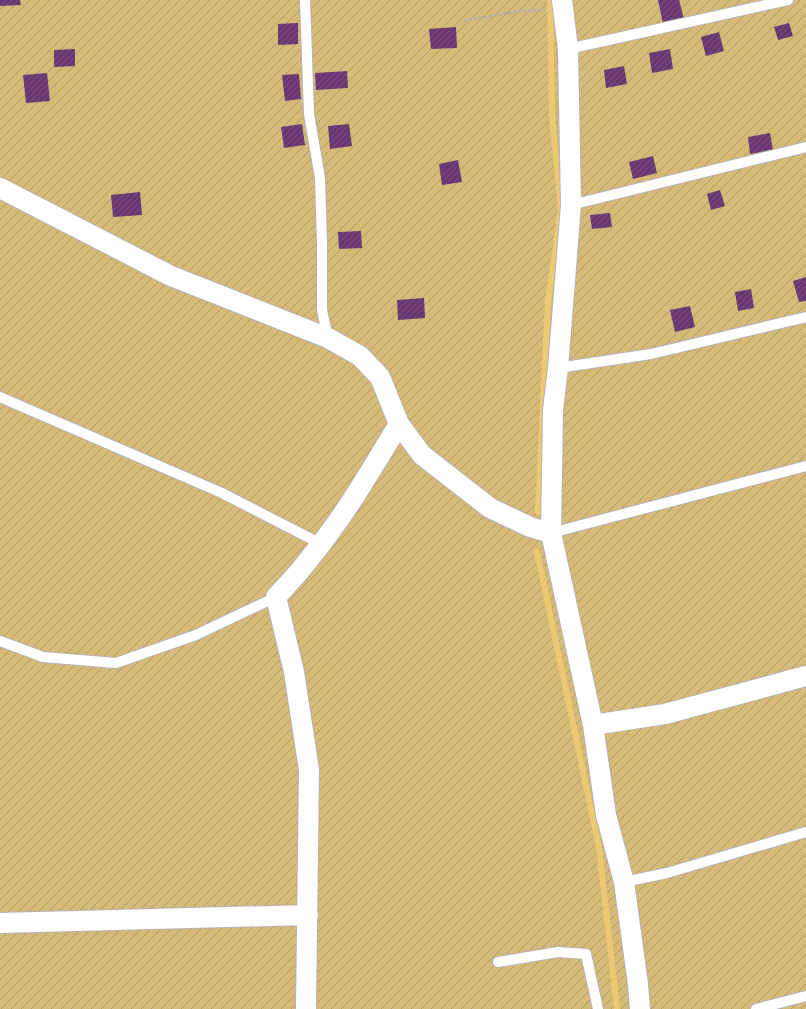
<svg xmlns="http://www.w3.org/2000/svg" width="806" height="1009" viewBox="0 0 806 1009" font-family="'IBM Plex Sans',sans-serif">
<defs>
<pattern id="garden-furrows" width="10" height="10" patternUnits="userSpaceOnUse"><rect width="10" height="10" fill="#d6bb78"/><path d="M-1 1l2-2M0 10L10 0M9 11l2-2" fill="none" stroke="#ae9863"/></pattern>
<pattern id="building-hatch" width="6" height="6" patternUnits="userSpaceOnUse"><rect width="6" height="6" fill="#6b3571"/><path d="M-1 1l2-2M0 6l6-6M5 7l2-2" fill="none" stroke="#7c5181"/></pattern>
</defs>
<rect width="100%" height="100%" fill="#efe9ef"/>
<!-- garden -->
<path fill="url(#garden-furrows)" d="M0,0H806V1009H0Z"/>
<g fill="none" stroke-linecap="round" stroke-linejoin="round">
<!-- stream -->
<path stroke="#ecc973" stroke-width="6" d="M538,512L548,301L561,210L552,116L550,0
M537,552L599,848L617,1009"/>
</g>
<!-- building -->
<path fill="url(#building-hatch)" d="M0,0H20L21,5L0,6Z
M658,0H679L684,19L663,24Z
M298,23V44L278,45V24Z
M789,23L793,36L778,40L774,27Z
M456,27L457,48L431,49L429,29Z
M719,32L724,51L706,56L701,37Z
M75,49V66L54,67V50Z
M670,49L673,69L652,73L649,53Z
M624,66L627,84L606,88L604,70Z
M347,71L348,88L316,90L315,73Z
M47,73L50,101L26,103L23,75Z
M299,74L301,99L285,101L282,75Z
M302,124L305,145L284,148L281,127Z
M349,124L352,146L330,149L328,126Z
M770,133L773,150L750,154L748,137Z
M653,156L657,173L633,179L629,162Z
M458,160L462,182L442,185L439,164Z
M720,190L725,206L711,210L707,194Z
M140,192L142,215L113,217L111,195Z
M610,213L612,227L592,229L590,215Z
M361,231L362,248L339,249L338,232Z
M806,277V301L799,302L793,281Z
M751,289L754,308L738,311L735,292Z
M424,298L425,318L398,320L397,300Z
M690,306L695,327L675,332L670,310Z"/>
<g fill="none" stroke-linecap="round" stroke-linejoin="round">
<!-- service casing -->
<g stroke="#b6b1b7" stroke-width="12">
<path id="service" d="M305,0L309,114L320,178L322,244V310L328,338
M568,49L788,0
M571,205L806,147
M558,368L651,354L806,317
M0,397L222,493L321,544
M551,533L806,466
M0,641L43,657L116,663L196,635L276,597
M624,882L667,873L806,832
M498,962L558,952L586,954L598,1009
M756,1009L806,996"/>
</g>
<!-- minor casing -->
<g stroke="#b6b1b7" stroke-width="22">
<path id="minor" d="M562,0L568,49L571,205L558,368L553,410L551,533L593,725L606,815L624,882L638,984L640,1009
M0,188L171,276L328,338L360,356L380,377L399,424L422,455L490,508L530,527L551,533
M593,725L665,714L806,676
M0,923L308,915
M306,1009L309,770L294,672L276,597C286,586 297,575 306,563C342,520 370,472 399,424"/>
</g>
<!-- path -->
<path stroke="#b0abb0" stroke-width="2.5" stroke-dasharray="3 2" stroke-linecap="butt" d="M464,21L519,11L545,10"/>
<!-- service -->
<use href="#service" stroke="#fff" stroke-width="10"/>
<!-- minor -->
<use href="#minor" stroke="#fff" stroke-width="20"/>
</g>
</svg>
